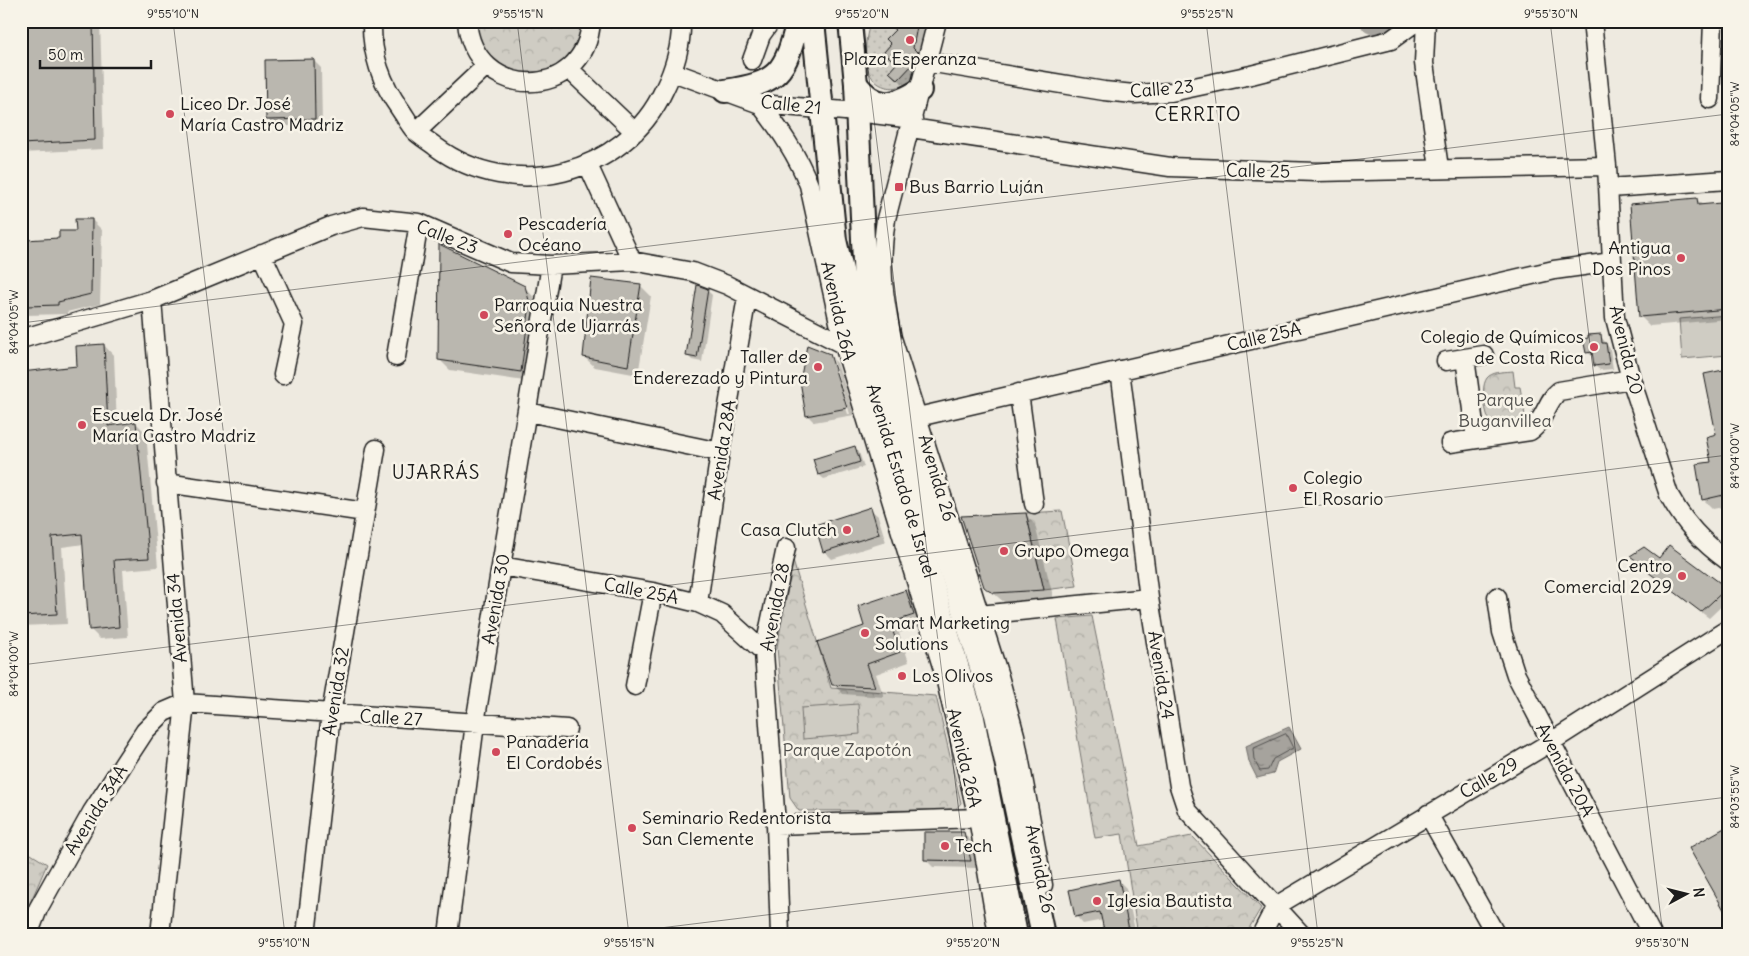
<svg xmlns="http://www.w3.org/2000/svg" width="1749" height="956" viewBox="0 0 1749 956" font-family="Delius,sans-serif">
<defs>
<pattern id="grass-dots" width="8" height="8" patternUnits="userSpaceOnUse" patternTransform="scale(1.25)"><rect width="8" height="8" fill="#cfccc3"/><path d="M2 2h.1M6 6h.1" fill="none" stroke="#b1afa7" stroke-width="1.8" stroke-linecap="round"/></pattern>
<pattern id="park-crowns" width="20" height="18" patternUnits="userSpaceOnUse" patternTransform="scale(1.25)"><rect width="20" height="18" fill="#cfccc3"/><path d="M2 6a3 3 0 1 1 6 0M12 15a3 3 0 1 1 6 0" fill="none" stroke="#b1afa7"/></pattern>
<pattern id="water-ripples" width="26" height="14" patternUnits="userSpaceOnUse" patternTransform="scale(1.25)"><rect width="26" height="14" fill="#a6a39d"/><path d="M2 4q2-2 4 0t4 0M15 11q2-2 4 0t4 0" fill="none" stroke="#86847f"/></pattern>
</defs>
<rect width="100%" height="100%" fill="#eeeae0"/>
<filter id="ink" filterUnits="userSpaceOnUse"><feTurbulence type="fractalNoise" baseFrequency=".02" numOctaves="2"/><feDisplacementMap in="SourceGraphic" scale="10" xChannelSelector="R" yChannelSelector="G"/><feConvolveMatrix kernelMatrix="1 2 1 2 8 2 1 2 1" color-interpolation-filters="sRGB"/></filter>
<g filter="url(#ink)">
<!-- grass -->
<path fill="url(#grass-dots)" stroke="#767470" d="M872,21H885L895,30L886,39L891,44L884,52L896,64L889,72L897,80L921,56C920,62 918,70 915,75C907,89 887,92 875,81C862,69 864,34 872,21Z"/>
<!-- park -->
<path fill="url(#park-crowns)" stroke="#767470" d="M473,21H585C580,65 537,92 499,66C495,64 489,61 486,58C479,49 477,32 473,21Z
M1513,371L1515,387H1520L1528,432L1496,433C1487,423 1477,385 1489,376C1496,371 1506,372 1513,371Z
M1062,511L1077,586L1044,590L1026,513Z
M793,561L831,688L936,696L961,803L955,810L799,811L790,798L777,647Z
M1092,616L1139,846L1192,836L1261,908L1245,935H1138L1122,834L1095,838L1057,619Z
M21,848L47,864L28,908L21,907Z"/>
<!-- pitch -->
<path fill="#cfccc3" stroke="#767470" d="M1728,315V355L1682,359L1679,319Z
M858,704L860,734L803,739L801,708Z"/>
<!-- water -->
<path fill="url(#water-ripples)" stroke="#6f6d69" d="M1289,727L1301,749L1277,762L1273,774L1257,778L1249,762L1246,746Z"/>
<!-- shadow -->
<path fill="#0003" fill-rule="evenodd" d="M21,21H100L104,149L21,153Z
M888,21H929L924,71L907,88L891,72L898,64L893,44L896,30Z
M313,60L321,68L322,126H274L267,119Z
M1697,199L1703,206L1720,204L1728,211V319L1650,326L1640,316Z
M92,220L102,230L100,304L67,312V314L26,315V324L21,325V282H28L60,240L77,232V221Z
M641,286L651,296L638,375L595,367L584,357Z
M524,287L534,297L540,315L531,382L450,370L440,360Z
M707,290L712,295L702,362L692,360L688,356Z
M1600,335L1610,349L1613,369L1600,370L1595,366L1594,357L1588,353Z
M104,345L114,356L117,426L136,423L146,433L158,567L123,570L128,637L100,639L90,629L84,544L62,547L67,624L21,626V373L78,368Z
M829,355L837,363L854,415L814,422L807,415ZM830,358H833L850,414H848Z
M1728,370V506L1713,509L1703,499L1712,463Z
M854,447L859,452L864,467L824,479L819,475L814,460Z
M870,509L878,516L886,542L832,559L824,551Z
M1025,514L1035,525L1054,600L1005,603L985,586Z
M1660,560L1726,589L1728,600L1709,618L1657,579L1639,562Z
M906,591L916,601L924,625L899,633L909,662L876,674L884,697L843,694L833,684L866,627Z
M963,833L971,841L977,868L933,867L925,859Z
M1119,881L1126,888L1136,935H1106L1103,920L1083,924L1076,916Z"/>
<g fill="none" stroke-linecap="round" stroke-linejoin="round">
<!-- shore -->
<path stroke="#535250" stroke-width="1" d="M1286,734L1293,748L1273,759L1268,770L1260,771L1254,760L1253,749Z"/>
<!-- river -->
<path stroke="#a6a39d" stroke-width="26" d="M1373,21H1384"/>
</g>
<!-- building -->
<path fill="#bab7af" stroke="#1c1c1c" d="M21,21H93L95,140L21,144Z
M885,21H918L913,48L918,53L915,62L898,80L889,72L896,64L884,52L891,44L886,39L895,30Z
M314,59L315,119L266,120L265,60Z
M1697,198L1698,205L1721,203L1722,216L1725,215L1728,309L1639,317L1630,204Z
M75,219H92L91,294L58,302V305L27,306L25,240L59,238V231H76Z
M439,244L525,286L530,304L521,372L438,360Z
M591,278L641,284L628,366L583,357Z
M697,285L708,289L697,358L686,356Z
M1601,334L1602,343H1606L1609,364L1594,366L1592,352L1586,353L1583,339L1588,338V335Z
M104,344L108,426L136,422L149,558L114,560L119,627L89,630L82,534L52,537L57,614L21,616V372L77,366L76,346Z
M807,345L830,354L847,408L806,416L800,381Z
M1728,369V494L1702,500L1696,464L1711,462L1706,437L1716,434L1704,374Z
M855,446L860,462L818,475L813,459Z
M871,507L879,534L823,552L815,525Z
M1026,513L1044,590L994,593L989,591L984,587L961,516Z
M1669,545L1727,588L1701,612L1648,572L1650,571L1630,556L1644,547L1659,558Z
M906,590L914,615L890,623L900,652L867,664L875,687L832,685L817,642L864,626L858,606Z
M1728,826V917L1689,848Z
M924,832H964L971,861L924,860Z
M1119,879L1130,935H1105L1100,912L1075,917L1069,890Z"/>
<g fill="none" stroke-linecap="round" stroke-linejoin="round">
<!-- minor casing -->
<g stroke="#1c1c1c" stroke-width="21">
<path id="minor" d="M372,21C371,53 382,84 400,109C405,116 409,124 415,131C421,137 430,142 436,147C512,203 624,176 664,90C674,70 682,44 681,21
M467,21C473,102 586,103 591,21
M937,21L886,219C879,266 883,293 892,338L999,676L1015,735L1043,885
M1426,21L1424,63L1439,168
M1592,21L1607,166L1615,318L1631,379L1669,495C1684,523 1702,542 1728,561
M752,60L761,35L771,21
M928,62L1104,91L1134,94L1171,92L1251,75L1391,40L1417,21
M569,69L635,132
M673,72L760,104L857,112L913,119
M1710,99L1713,21
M760,104C780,130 797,154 809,185L844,345L944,673L978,818L998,935
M911,128L1170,167L1316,172L1607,166
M416,132L486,66
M588,165L632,261
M1609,188L1728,180
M262,254L294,324L283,375
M152,300L185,703L160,935
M21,339L152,300L331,226L363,217L419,223L511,263L551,265L632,261L693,272L727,285L844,345
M396,357L419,223
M1465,358L1476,439
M1446,361L1484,355
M1120,370L1149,598L1179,786L1187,810L1302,935
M1019,393L1034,504
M528,412L720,452
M918,417L1554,270L1612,262
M1450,443L1530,431C1545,421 1546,401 1559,391L1631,379
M166,483L365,512
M501,566L653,592L698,603L722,614L764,652
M1497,597L1502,632L1516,675L1652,935
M698,603L720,452L747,297
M979,615L1149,598
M635,686L653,592
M1428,814L1496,935
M776,825L978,818
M28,935L38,909L92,812L145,731L164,712L185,703L567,729
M306,935L331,714L376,449
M448,935L475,723L551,265
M780,935L776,825L764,652L786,548
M1261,935L1276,906L1551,742L1728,629"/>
</g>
<!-- major casing -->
<g stroke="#1c1c1c" stroke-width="26">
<g id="major">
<path id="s1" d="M813,21L835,240L857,335L973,718L1016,935"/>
<path d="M850,21L856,84L865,284L874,326L996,715L1043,935"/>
<path d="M856,84C877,111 894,106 920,90"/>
<path d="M725,91C779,83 785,73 798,21"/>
</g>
</g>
<!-- minor -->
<use href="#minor" stroke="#f7f3e8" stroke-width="18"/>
<!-- major -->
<use href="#major" stroke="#f7f3e8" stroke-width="22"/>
</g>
</g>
<!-- ticks -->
<path fill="none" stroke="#1c1c1c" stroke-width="1" stroke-opacity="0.45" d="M173,21L285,935M517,21L629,935M862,21L974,935M1206,21L1318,935M1550,21L1663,935M21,323L1728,114M21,665L1728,455M603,935L1728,797"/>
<!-- markers -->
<g fill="#d1495b" stroke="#f7f3e8" stroke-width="2">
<circle cx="910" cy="40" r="5"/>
<circle cx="170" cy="114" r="5"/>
<rect x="894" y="182" width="10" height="10" rx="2.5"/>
<circle cx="508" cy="234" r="5"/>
<circle cx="1681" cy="258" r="5"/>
<circle cx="484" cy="315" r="5"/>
<circle cx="1594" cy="347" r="5"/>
<circle cx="818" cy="367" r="5"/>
<circle cx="82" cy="425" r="5"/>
<circle cx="1293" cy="488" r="5"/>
<circle cx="847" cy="530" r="5"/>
<circle cx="1004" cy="551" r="5"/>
<circle cx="1682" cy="576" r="5"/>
<circle cx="865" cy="633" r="5"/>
<circle cx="902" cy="676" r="5"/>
<circle cx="496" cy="752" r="5"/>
<circle cx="632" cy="828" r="5"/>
<circle cx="945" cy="846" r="5"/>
<circle cx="1097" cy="901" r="5"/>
</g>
<g text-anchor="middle" stroke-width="5" stroke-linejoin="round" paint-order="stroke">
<!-- poi labels -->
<g font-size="18" fill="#1c1c1c" stroke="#f7f3e8" text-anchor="start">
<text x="910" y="65" text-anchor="middle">Plaza Esperanza</text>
<text x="180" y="110">Liceo Dr. José<tspan x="180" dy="21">María Castro Madriz</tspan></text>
<text x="909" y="193">Bus Barrio Luján</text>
<text x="518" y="230">Pescadería<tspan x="518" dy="21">Océano</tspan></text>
<text x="1671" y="254" text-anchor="end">Antigua<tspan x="1671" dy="21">Dos Pinos</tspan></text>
<text x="494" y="311">Parroquia Nuestra<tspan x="494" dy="21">Señora de Ujarrás</tspan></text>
<text x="1584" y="343" text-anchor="end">Colegio de Químicos<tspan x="1584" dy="21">de Costa Rica</tspan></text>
<text x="808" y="363" text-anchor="end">Taller de<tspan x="808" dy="21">Enderezado y Pintura</tspan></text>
<text x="92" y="421">Escuela Dr. José<tspan x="92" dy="21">María Castro Madriz</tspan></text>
<text x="1303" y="484">Colegio<tspan x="1303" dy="21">El Rosario</tspan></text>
<text x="837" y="536" text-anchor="end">Casa Clutch</text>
<text x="1014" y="557">Grupo Omega</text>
<text x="1672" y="572" text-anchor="end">Centro<tspan x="1672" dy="21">Comercial 2029</tspan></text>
<text x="875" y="629">Smart Marketing<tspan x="875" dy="21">Solutions</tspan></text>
<text x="912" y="682">Los Olivos</text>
<text x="506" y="748">Panadería<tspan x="506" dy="21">El Cordobés</tspan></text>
<text x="642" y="824">Seminario Redentorista<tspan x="642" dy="21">San Clemente</tspan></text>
<text x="955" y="852">Tech</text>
<text x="1107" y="907">Iglesia Bautista</text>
</g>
<!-- street labels -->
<g font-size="18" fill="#1c1c1c" stroke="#f7f3e8">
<text transform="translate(1162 89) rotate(-5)" y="6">Calle 23</text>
<text transform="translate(791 105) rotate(6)" y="6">Calle 21</text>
<text transform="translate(1258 171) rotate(1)" y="6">Calle 25</text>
<text transform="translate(447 237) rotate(21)" y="6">Calle 23</text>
<text transform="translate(838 311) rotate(77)" y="6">Avenida 26A</text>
<text transform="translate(1264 337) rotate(-13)" y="6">Calle 25A</text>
<text transform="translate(1626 350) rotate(76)" y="6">Avenida 20</text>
<text transform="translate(722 450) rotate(-81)" y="6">Avenida 28A</text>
<text transform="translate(937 478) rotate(73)" y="6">Avenida 26</text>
<text dy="6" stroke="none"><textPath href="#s1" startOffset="470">Avenida Estado de Israel</textPath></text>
<text transform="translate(641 591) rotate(11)" y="6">Calle 25A</text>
<text transform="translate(496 599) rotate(-80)" y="6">Avenida 30</text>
<text transform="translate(775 607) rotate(-79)" y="6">Avenida 28</text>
<text transform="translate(177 618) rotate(-95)" y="6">Avenida 34</text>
<text transform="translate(1161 675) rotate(81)" y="6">Avenida 24</text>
<text transform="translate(336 691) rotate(-81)" y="6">Avenida 32</text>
<text transform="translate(391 718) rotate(3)" y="6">Calle 27</text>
<text transform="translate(964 758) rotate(77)" y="6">Avenida 26A</text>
<text transform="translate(1565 770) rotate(62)" y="6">Avenida 20A</text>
<text transform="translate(1489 778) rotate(-30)" y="6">Calle 29</text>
<text transform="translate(96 810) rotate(-58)" y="6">Avenida 34A</text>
<text transform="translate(1040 869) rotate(79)" y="6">Avenida 26</text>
</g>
<!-- park labels -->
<g font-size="18" fill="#52514e" stroke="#f7f3e8">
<text x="1505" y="406">Parque<tspan x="1505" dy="21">Buganvillea</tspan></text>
<text x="847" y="756">Parque Zapotón</text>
</g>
<!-- neighbourhood labels -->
<g font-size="19" letter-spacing="1" fill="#1c1c1c" stroke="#f7f3e8">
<text x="1198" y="121">CERRITO</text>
<text x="436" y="479">UJARRÁS</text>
</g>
</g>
<!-- margin -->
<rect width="1749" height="956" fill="none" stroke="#f7f3e8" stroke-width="55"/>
<!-- north arrow -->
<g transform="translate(1686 894) rotate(83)" stroke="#f7f3e8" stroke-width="4" paint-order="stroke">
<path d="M0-4L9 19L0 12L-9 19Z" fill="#1c1c1c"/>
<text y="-8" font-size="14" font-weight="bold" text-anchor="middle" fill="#1c1c1c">N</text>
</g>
<!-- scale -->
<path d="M40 60v8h111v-8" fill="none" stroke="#1c1c1c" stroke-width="2.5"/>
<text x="48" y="60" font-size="15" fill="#1c1c1c" stroke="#f7f3e8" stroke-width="4" paint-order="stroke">50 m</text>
<rect x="28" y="28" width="1694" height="900" fill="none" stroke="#1c1c1c" stroke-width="2"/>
<g font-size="12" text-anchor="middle" fill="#1c1c1c">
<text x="173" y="18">9°55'10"N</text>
<text x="518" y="18">9°55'15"N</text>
<text x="862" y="18">9°55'20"N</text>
<text x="1207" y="18">9°55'25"N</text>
<text x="1551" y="18">9°55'30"N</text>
<text transform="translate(1735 114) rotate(-90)" y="4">84°04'05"W</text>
<text transform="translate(14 322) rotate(-90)" y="4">84°04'05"W</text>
<text transform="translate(1735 456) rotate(-90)" y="4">84°04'00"W</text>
<text transform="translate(14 664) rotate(-90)" y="4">84°04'00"W</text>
<text transform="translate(1735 797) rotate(-90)" y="4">84°03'55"W</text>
<text x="284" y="947">9°55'10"N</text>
<text x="629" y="947">9°55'15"N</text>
<text x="973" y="947">9°55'20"N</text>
<text x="1317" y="947">9°55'25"N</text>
<text x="1662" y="947">9°55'30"N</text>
</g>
</svg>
